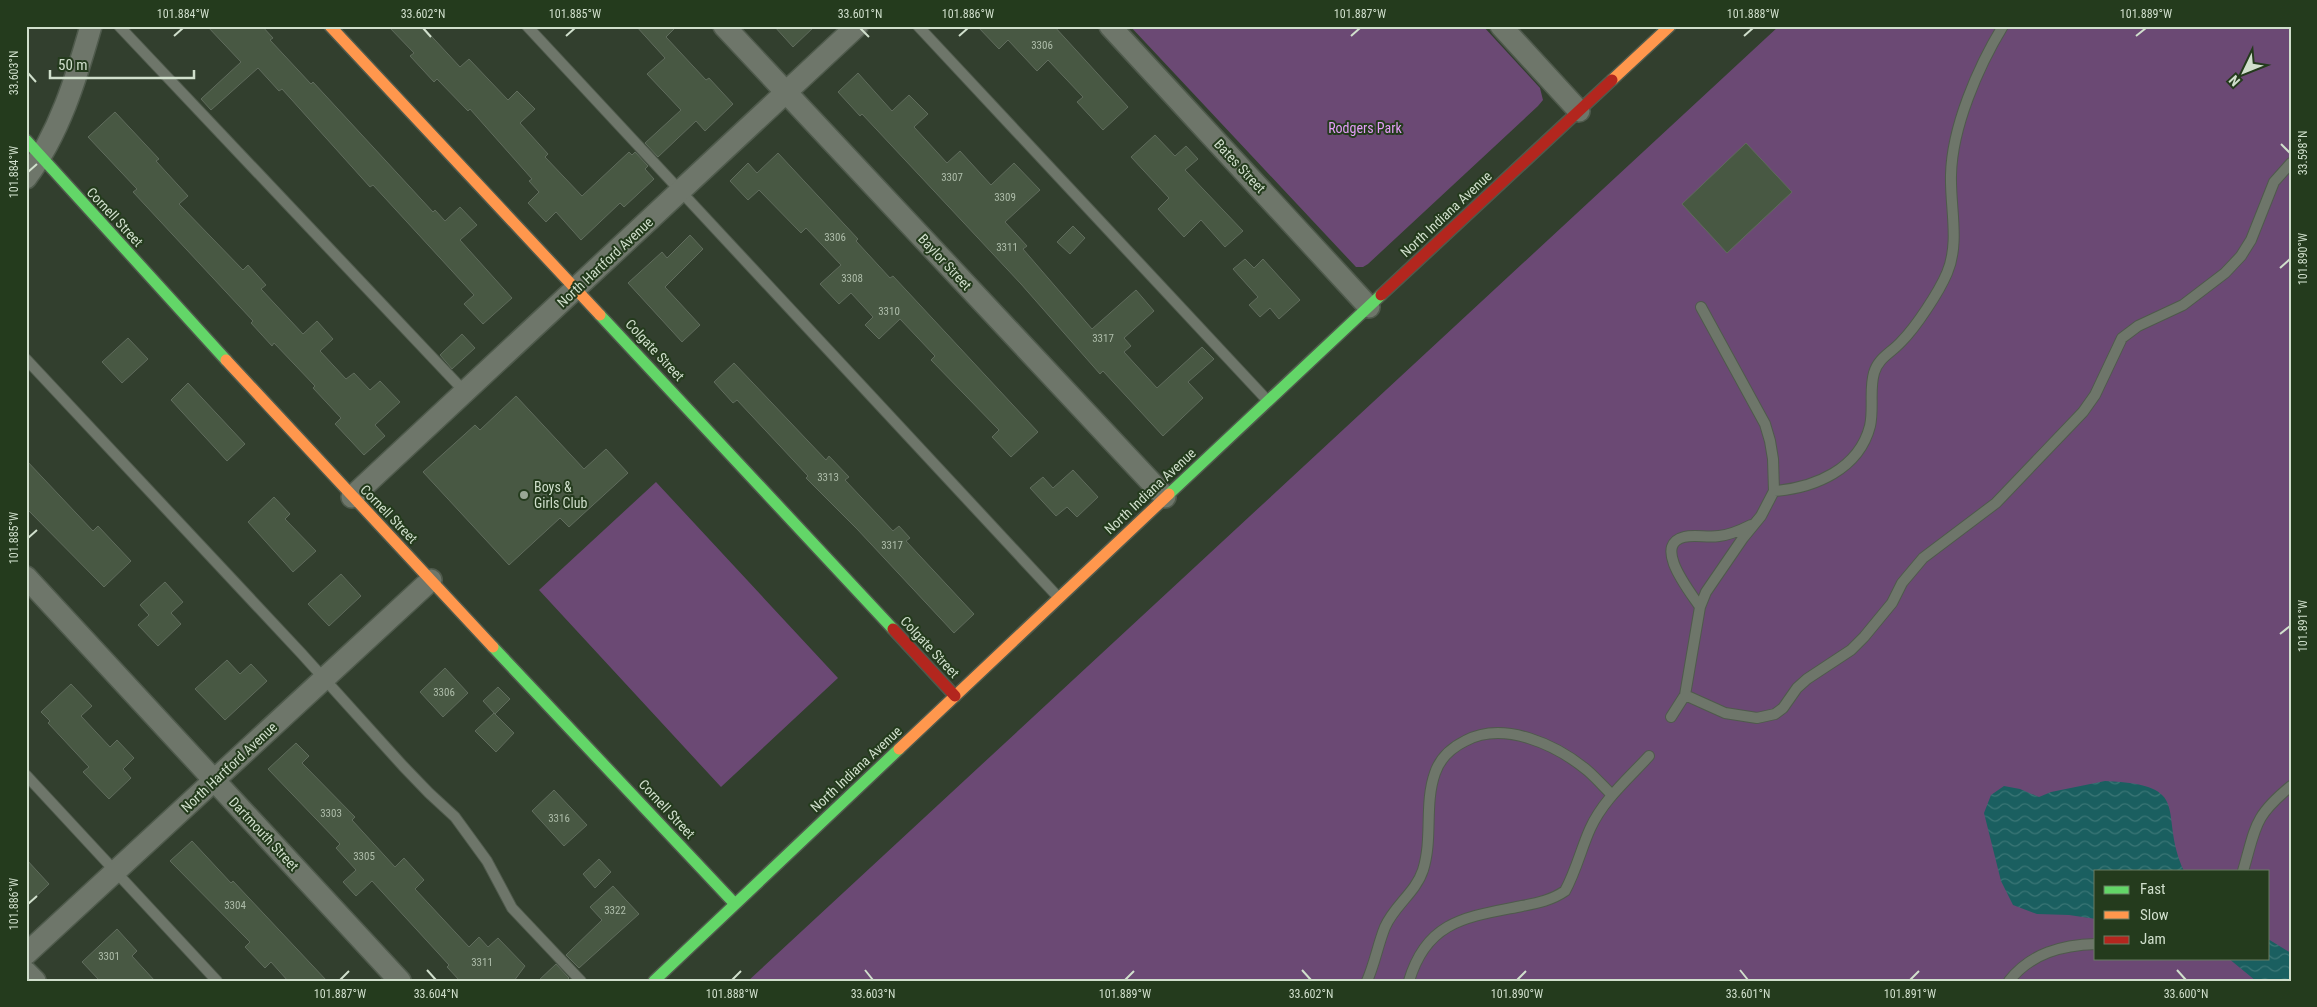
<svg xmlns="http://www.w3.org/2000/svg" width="2317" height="1007" viewBox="0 0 2317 1007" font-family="'Roboto Condensed',sans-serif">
<defs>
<pattern id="water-waves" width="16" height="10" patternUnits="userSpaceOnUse" patternTransform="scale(1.25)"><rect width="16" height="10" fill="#1a5f60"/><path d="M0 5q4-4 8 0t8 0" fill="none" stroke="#3a7676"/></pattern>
</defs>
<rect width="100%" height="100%" fill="#323f2e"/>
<!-- green -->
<path fill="#6b4974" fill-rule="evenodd" d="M1130,26H1483L1540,88L1543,100L1538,106L1368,264L1363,267H1356Z
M1779,26H2291V981H748ZM2096,871H2268V958H2096Z
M656,482L838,678L721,787L539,590Z"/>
<!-- water -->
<path fill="url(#water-waves)" d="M2105,781C2196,785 2157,812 2184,871H2096V919L2069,915L2037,914L2013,905L2001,881L1984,813L1991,795L2004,786L2020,789L2039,797L2051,792Z
M2268,939L2291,953V981H2256L2228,958H2268Z"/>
<!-- building -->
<path fill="#485843" stroke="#606c5d" d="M207,26H262L273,38L270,40L311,84L313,82L433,212L435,210L445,221L460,207L477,225L460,240L512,298L483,324L464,304L474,295L373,185L370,187L282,89L279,91L258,68L211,110L201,99L241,62Z
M388,26H422L460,67L469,59L508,100L517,91L535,109L520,123L548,154L545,157L582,196L629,152L632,155L635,152L648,166L645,169L654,179L624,207L620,203L581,240L556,212L546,222L528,203L539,192L529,181L532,179L470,109L468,111L437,79L434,82L410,56L414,53Z
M636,26H677L666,37L706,80L709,78L733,104L705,131L696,121L658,157L645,143L681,110L647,74L665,58Z
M774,26H815L793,47Z
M977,26H1054L1128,107L1103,130L1077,102L1083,97L1048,60L1037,71L1008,40L999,49Z
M858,73L892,111L909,95L928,114L914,127L947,163L960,151L991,185L1014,163L1040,190L1005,222L1027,246L1023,249L1092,329L1136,290L1154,311L1124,338L1131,346L1124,352L1157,388L1202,347L1214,359L1188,382L1203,398L1163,436L1103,371L1100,374L1021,284L862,114L860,116L838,92Z
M115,112L159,159L156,161L188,196L179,204L243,270L248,265L266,285L261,289L303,334L317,321L333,339L320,351L346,379L354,373L370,390L380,381L400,402L375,425L385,436L364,455L335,424L341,418L313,388L315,386L274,343L272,346L251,323L253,321L133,192L137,189L88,137Z
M1155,135L1175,156L1186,146L1198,159L1185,170L1243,231L1225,247L1201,220L1184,237L1158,209L1169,198L1131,157Z
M1746,143L1792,192L1727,253L1682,204Z
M778,153L858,239L856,241L890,278L893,276L1038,432L1011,457L992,437L999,430L931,360L935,356L900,319L879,339L865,325L873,317L851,293L839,304L820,284L841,265L806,228L801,233L759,190L748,200L730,181L748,163L757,173Z
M1073,226L1085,238L1070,254L1057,242Z
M690,235L703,249L665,287L700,325L682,342L628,283L662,252L667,258Z
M1245,259L1254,268L1263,259L1300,300L1279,319L1270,308L1260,317L1249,305L1258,297L1233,269Z
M462,334L475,348L452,369L440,355Z
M128,338L148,359L122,383L102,362Z
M734,363L826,460L829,456L849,477L845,480L893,531L899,526L910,538L906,541L974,614L954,633L857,529L806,478L808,476L737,400L733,403L714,382Z
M188,383L245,444L227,461L171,400Z
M516,396L584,469L606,449L628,473L569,527L560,518L509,565L423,472L475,425L480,430Z
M26,460L93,531L98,526L131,561L104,587L26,508Z
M1073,470L1098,497L1077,517L1067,507L1056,516L1030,488L1043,477L1053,488Z
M274,497L290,514L285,519L316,551L293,572L248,522Z
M341,574L361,596L329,626L308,604Z
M165,582L183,602L171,613L181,624L158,646L138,625L149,615L140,605Z
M227,660L240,674L251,664L267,681L225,720L195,689Z
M445,668L468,693L443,717L420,692Z
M71,684L92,706L81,716L110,747L117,740L134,758L123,769L131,778L109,799L83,772L89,767L48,723L50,721L41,712Z
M498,687L510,699L495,714L483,701Z
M494,713L514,733L496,752L475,731Z
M296,743L309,756L302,763L355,817L352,820L395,867L404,858L424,880L415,889L469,947L479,937L488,947L498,938L525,966L514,981H460L447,967L449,965L372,881L356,896L343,882L356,870L336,848L340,844L268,769Z
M554,790L587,825L564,846L532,811Z
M192,841L231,883L233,881L327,981H288L271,962L265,968L245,947L250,942L170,861Z
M26,859L49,884L26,906Z
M599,859L611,872L595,888L583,874Z
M613,886L639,914L579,968L566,955L602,920L590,907Z
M117,929L137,951L132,956L155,981H100L82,962Z
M556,964L569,978L566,981H538Z"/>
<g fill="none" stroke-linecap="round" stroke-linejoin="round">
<!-- lane casing -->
<g stroke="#4f5a4c" stroke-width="12">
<path id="lane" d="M119,26L465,392
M527,26L1058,597
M918,26L1267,400
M26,359L301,653L403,766L429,793L455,817L487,861L512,908L581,981
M1774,491C1815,488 1859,469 1870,426C1874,408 1869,390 1874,373C1878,358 1891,353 1901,342C1916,327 1939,292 1947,273C1960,243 1950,207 1951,175C1952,127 1978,67 2003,26
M1700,607C1692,594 1651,545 1684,537C1695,534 1707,538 1719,536C1730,535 1741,530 1751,525
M1685,695L1725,713L1757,718L1775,714L1783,708L1797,688L1807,679L1851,650L1864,637L1892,603L1902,583L1923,558L1996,503L2083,412L2095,395L2122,338L2138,326L2183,305L2225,273L2241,256L2251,240L2274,182L2291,163
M1671,717L1685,695L1700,607L1706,592L1743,538L1761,516L1774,491L1773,459L1770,441L1765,424L1701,307
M26,775L217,981
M2243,871C2256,827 2253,817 2291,786
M1367,981C1375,963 1378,944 1385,927C1394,906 1416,892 1423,870C1433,838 1424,804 1435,773C1440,758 1451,748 1465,741C1504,720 1557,745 1588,771C1596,778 1604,787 1612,795
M1409,981C1427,920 1467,917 1522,906C1538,903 1552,900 1565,891C1576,871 1581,849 1590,829C1603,800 1628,779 1649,756
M2009,981C2031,953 2062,945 2096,944"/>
</g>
<!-- street casing -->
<g stroke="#4f5a4c" stroke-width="24">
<path id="street" d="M724,26L1165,497
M1110,26L1369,307
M1501,26L1579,111
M26,178C59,134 76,79 91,26
M352,497L857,26
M26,577L400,981
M26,954L431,580
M26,972L35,981"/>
</g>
<!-- fast casing -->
<g stroke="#4f5a4c" stroke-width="14">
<path id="fast" d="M26,140L226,360
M600,315L893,629
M1169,494L1381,295
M493,647L735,904
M654,981L899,749"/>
</g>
<!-- slow casing -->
<g stroke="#4f5a4c" stroke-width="14">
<path id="slow" d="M330,26L600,315
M1612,80L1670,26
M226,360L493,647
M899,749L1169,494"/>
</g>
<!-- jam casing -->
<g stroke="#4f5a4c" stroke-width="14">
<path id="jam" d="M1381,295L1612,80
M893,629L955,696"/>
</g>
<!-- lane -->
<use href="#lane" stroke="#6e766a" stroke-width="10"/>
<!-- street -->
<use href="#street" stroke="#6e766a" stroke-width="21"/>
<!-- fast -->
<use href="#fast" stroke="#63d668" stroke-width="11"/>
<!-- slow -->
<use href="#slow" stroke="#ff974d" stroke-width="11"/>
<!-- jam -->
<use href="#jam" stroke="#b3261e" stroke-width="11"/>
</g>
<!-- ticks -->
<path fill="none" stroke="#d0dfcc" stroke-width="2" d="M423,28L431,37M860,28L869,37M174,36L183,28M566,36L575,28M959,36L968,28M1351,36L1360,28M1744,36L1753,28M2136,36L2146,28M28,73L36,82M2281,144L2290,153M28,172L37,164M2280,268L2290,259M28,538L37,530M2280,634L2290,626M28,904L37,896M427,970L436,980M865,970L873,980M1302,970L1311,980M1740,970L1748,980M2177,970L2186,980M340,980L349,971M732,980L741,971M1125,980L1134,971M1517,980L1526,971M1910,980L1919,971"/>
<!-- markers -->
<circle fill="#99a795" stroke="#243b1d" stroke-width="2" cx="524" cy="495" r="5"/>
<g text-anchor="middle" stroke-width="4" stroke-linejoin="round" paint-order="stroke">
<!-- number labels -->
<g font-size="11" fill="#aebdaa">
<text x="1042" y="49">3306</text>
<text x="952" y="181">3307</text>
<text x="1005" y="201">3309</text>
<text x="835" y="241">3306</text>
<text x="1007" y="251">3311</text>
<text x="852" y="282">3308</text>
<text x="889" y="315">3310</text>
<text x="1103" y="342">3317</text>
<text x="828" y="481">3313</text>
<text x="892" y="549">3317</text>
<text x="444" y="696">3306</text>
<text x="331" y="817">3303</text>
<text x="559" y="822">3316</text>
<text x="364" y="860">3305</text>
<text x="235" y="909">3304</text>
<text x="615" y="914">3322</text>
<text x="109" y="960">3301</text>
<text x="482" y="966">3311</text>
</g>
<!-- park labels -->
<g font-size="14" fill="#e59ef9" stroke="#243b1d">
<text x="1365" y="133">Rodgers Park</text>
</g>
<!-- street labels -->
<g font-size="14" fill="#d0dfcc" stroke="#243b1d">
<text transform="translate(1240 166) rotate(47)" y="5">Bates Street</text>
<text transform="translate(1446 214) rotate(-43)" y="5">North Indiana Avenue</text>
<text transform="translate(115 217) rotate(47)" y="5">Cornell Street</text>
<text transform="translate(605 262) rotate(-43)" y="5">North Hartford Avenue</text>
<text transform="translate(945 262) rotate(47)" y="5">Baylor Street</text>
<text transform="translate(655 350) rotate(47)" y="5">Colgate Street</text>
<text transform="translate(1150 491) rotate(-43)" y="5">North Indiana Avenue</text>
<text transform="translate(389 514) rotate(46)" y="5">Cornell Street</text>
<text transform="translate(930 647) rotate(47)" y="5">Colgate Street</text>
<text transform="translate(229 767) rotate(-43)" y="5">North Hartford Avenue</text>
<text transform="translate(856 769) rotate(-43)" y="5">North Indiana Avenue</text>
<text transform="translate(667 809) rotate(47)" y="5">Cornell Street</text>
<text transform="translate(264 834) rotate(47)" y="5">Dartmouth Street</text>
</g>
<!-- poi labels -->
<g font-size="14" fill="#d0dfcc" stroke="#243b1d" text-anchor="start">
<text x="534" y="492">Boys &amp;<tspan x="534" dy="16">Girls Club</tspan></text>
</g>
</g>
<!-- border -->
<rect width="2317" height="1007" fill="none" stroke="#243b1d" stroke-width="55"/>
<!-- legend -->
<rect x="2094" y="870" width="175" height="90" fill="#243b1d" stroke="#697d63"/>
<rect x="2104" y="886" width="25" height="8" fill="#63d668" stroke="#697d63"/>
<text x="2140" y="894" font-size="15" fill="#d0dfcc">Fast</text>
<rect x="2104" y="911" width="25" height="8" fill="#ff974d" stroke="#697d63"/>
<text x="2140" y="920" font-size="15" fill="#d0dfcc">Slow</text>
<rect x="2104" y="936" width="25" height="8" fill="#b3261e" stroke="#697d63"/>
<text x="2140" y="944" font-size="15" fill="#d0dfcc">Jam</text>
<!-- north arrow -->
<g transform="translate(2244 72) rotate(227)" stroke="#243b1d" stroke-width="4" paint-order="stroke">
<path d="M0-4L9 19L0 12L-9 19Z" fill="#d0dfcc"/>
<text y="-8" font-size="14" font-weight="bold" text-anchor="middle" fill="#d0dfcc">N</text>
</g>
<!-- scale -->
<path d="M50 70v8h144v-8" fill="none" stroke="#d0dfcc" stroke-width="2.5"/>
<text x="58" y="70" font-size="15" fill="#d0dfcc" stroke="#243b1d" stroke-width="4" paint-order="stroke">50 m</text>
<rect x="28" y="28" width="2262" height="952" fill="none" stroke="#d0dfcc" stroke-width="2"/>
<g font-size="12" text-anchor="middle" fill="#d0dfcc">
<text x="183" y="18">101.884°W</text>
<text x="423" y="18">33.602°N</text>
<text x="575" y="18">101.885°W</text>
<text x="860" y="18">33.601°N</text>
<text x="968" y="18">101.886°W</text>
<text x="1360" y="18">101.887°W</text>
<text x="1753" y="18">101.888°W</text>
<text x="2146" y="18">101.889°W</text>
<text transform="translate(14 73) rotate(-90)" y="4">33.603°N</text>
<text transform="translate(2303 153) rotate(-90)" y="4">33.598°N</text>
<text transform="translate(14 172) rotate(-90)" y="4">101.884°W</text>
<text transform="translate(2303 259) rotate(-90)" y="4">101.890°W</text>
<text transform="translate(14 538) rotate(-90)" y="4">101.885°W</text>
<text transform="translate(2303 626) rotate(-90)" y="4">101.891°W</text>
<text transform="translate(14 904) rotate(-90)" y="4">101.886°W</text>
<text x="340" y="998">101.887°W</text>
<text x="436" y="998">33.604°N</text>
<text x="732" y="998">101.888°W</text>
<text x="873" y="998">33.603°N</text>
<text x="1125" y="998">101.889°W</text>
<text x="1311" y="998">33.602°N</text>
<text x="1517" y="998">101.890°W</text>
<text x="1748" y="998">33.601°N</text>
<text x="1910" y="998">101.891°W</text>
<text x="2186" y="998">33.600°N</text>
</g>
</svg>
